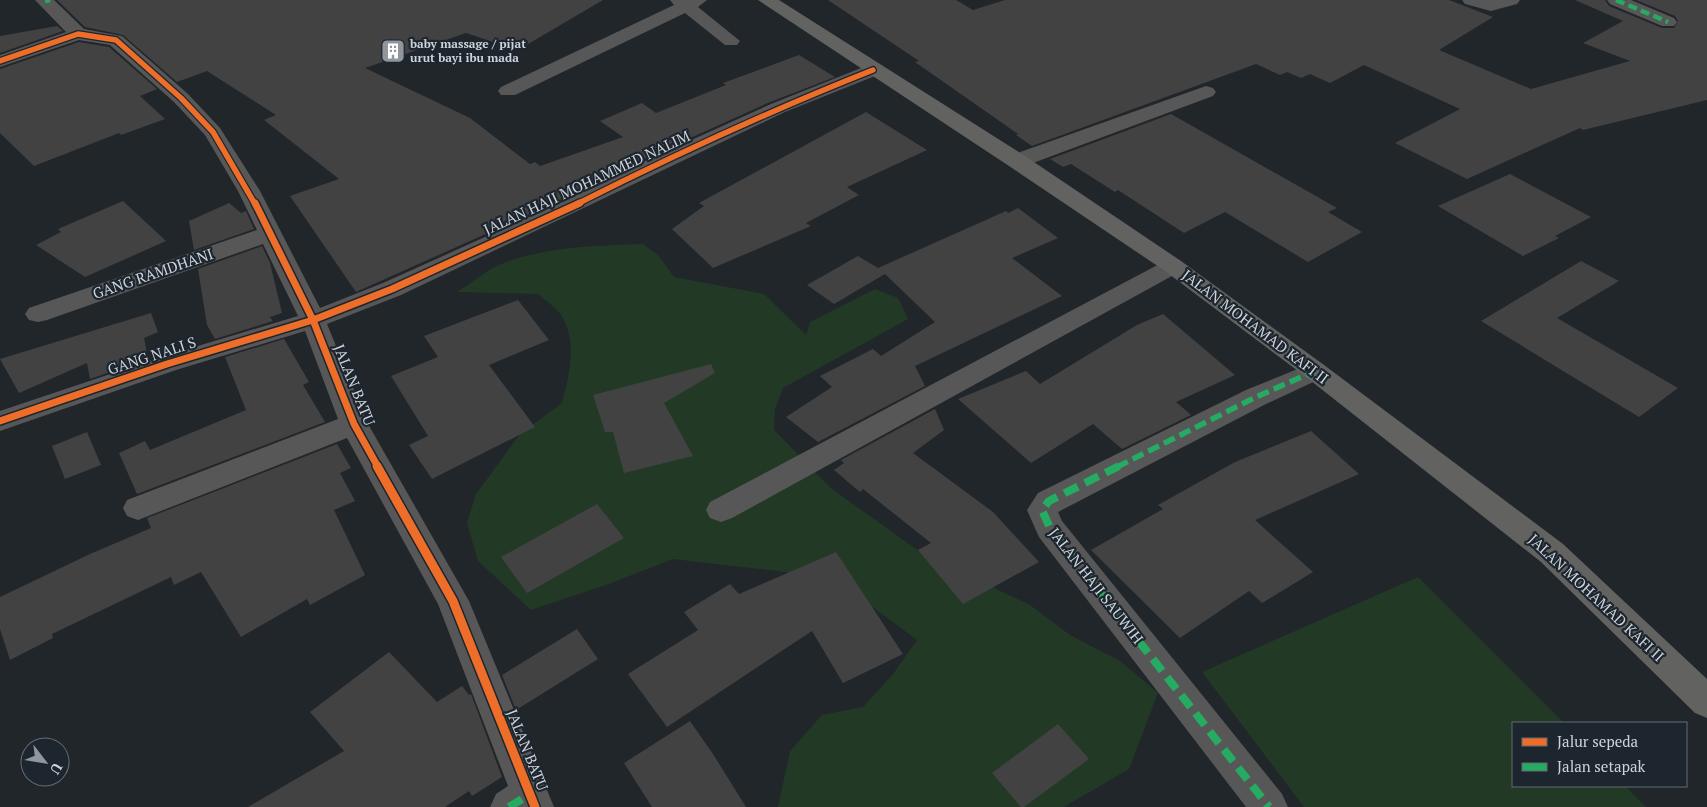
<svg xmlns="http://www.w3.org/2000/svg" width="1707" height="807" viewBox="0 0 1707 807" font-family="'PT Serif',serif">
<rect width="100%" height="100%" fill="#21262b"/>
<!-- green -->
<path fill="#223925" d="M643,244L659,256L674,277L764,294L806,335L810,322L875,289L898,298L908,319L783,388L775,409L774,430L832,489L923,554L1030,605L1070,635L1120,661L1158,693L1129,769L1064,807H778L790,751L822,715L863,707L893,674L917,640L851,591L786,572L673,559L606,585L531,610L478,561L467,523L476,494L520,434L562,403C569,376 578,341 561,315C555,307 545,300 538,294L457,292C470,284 484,272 499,265C545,246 594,246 643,244Z
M1418,577L1564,723H1513V786H1625L1646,807H1304L1202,672Z"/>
<!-- building -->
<path fill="#424243" d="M57,0H603L518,50L466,33L365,68L470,118L530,164L535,162L540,166L623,137L600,121L642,103L656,113L726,85L723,83L799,55L835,77L770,102L635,163L566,198L356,292L290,196L339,179L264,120L276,115L207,71L177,82L123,35L85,27Z
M828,0H956L973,10L1005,0H1449L1493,17L1439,50L1531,89L1630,61L1583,43L1623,21L1575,0H1605L1609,6L1662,28H1674L1678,21L1675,16L1636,0H1707V100L1583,130L1580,128L1467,179L1395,143L1460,109L1364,65L1330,83L1310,74L1301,78L1287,72L1280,75L1256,64L1032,146L1016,135L1018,134L915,62L919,61Z
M57,26L63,31L0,53V36Z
M79,42L109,47L157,89L140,96L165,119L121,135L119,133L34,166L0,133V69Z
M866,112L927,150L847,187L859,195L806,223L811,226L713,268L672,229L704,206L699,203Z
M1171,114L1337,208L1328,212L1362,232L1308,262L1225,212L1184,233L1118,190L1115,192L1071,164L1063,167L1050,159Z
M1510,174L1591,217L1555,236L1559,238L1523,256L1438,206Z
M123,201L166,241L85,277L36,245L61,232L58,229Z
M229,203L241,213L246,211L254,229L194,250L189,221Z
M1018,208L1058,238L1012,258L1062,296L915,366L925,386L818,442L786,417L832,387L820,376L873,349L881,356L935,322L885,274L834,304L807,285L858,256L878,268L1006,211L1008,213Z
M262,246L270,263L282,313L270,317L273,321L215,339L207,325L198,269Z
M1581,261L1619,281L1557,318L1678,388L1639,417L1481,321Z
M518,300L549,340L489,365L535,427L432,479L409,445L428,436L391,376L438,357L424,336Z
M151,313L158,332L144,338L148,359L90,379L87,363L19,393L0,359Z
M1163,314L1235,375L1176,402L1191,415L1122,449L1093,424L1031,463L958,399L1026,371L1040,384L1137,325Z
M284,339L309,382L303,385L325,422L137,494L119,453L145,441L150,450L246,410L225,357Z
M711,364L715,373L664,403L693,456L624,473L613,432H605L593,395Z
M935,409L944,430L913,453L993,512L1039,562L963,604L918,550L931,543L863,489L860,492L834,470L844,463L841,460Z
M1311,431L1359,474L1255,520L1313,572L1262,603L1249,591L1180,638L1091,550L1163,509L1158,505L1235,462Z
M87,432L101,465L65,479L52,446Z
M337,444L351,468L340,473L355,501L334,510L365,575L310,605L307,599L241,637L201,572L174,585L171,577L52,634L53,638L10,660L0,629V597L90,554L151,528L147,518Z
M597,504L624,538L527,593L501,557Z
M836,552L903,654L843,683L812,631L667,727L628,674L698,630L684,612L730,584L739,594Z
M577,629L598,659L516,710L502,675Z
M389,652L437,702L462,686L469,695L471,694L502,777L472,796L469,791L445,807H248L344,751L310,712Z
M690,721L713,754L746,807H652L624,763Z
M1058,724L1089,759L1024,807H1021L992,773Z"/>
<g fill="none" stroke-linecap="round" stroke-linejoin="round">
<!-- minor -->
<path fill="#585757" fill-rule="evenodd" d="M35,0H54L84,29L122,36L188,94L220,128L260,191L320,308L383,283L567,200L636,165L771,104L866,66H880L883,70L880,74L785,112L401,295L327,324L368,424L469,601L554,807H490L496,794L508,786L438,604L347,438L138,520L127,516L123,508L127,500L338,419L305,331L176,370L0,431V411L158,358L298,316L263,244L47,320L38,322L29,320L25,314L29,308L257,230L238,191L205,135L174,102L110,45L79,40L0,67V55L66,32Z
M670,0H707L698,7L740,41L737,45H725L685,13L515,95H501L498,91L501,87L674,5Z
M1462,0H1520L1517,4L1491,11L1465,4Z
M1607,0H1631L1674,18L1677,22L1674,26H1662L1610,4Z
M1206,86L1213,88L1216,92L1213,96L1025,166L1017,167L1009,166L1006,161L1009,156Z
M1173,259L1181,261L1185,266L1181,271L732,518L721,522L710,518L706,510L710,502L1165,261Z
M1315,362L1324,365L1328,371L1324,377L1266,404L1058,512L1062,521L1282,794L1288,807H1246L1039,537L1027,510L1038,493L1246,390Z"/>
<!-- major -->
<path fill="#626261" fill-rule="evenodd" d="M758,0H779L1025,156L1181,261L1324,365L1563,544L1707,679V718L1695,713L1541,562L1306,377L1165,271L1009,166Z"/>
<!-- quiet-far2 -->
<path stroke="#26ab63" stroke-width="4.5" stroke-dasharray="9 4.5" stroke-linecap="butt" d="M1616,0L1668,22
M45,1L50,0"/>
<!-- quiet-far1 -->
<path stroke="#26ab63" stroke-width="5.5" stroke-dasharray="12 5.5" stroke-linecap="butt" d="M1117,467L1256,397L1315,371"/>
<!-- quiet -->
<path stroke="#26ab63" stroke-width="8" stroke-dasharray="15 8" stroke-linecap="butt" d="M1119,466L1049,501L1042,510L1050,528L1269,807
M509,807L530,794"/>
<!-- cycleway-far2 casing -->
<g stroke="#1d262f" stroke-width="8">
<path id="cycleway-far2" d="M0,61L78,34L116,40L181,98L213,132L255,204
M577,204C674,155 772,110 873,70"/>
</g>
<!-- cycleway-far1 casing -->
<g stroke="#1d262f" stroke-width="10">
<path id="cycleway-far1" d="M255,203L313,320L354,424L378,467
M0,421L167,364L313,320L392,289L580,203"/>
</g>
<!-- cycleway casing -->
<g stroke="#1d262f" stroke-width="12">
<path id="cycleway" d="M377,466L453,601L535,807"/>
</g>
<!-- cycleway-far2 -->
<use href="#cycleway-far2" stroke="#ee6e29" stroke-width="5.5"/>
<!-- cycleway-far1 -->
<use href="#cycleway-far1" stroke="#ee6e29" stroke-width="7"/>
<!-- cycleway -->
<use href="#cycleway" stroke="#ee6e29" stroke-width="9"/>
</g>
<!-- icons -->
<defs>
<g id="building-square" transform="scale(1.25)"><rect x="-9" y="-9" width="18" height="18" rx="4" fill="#91969c" stroke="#1d262f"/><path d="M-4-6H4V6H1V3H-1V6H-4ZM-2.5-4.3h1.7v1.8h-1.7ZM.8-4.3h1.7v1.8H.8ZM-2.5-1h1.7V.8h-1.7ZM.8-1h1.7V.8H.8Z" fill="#fff"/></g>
</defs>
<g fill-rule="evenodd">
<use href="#building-square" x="393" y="51"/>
</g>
<g text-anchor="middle" stroke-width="4.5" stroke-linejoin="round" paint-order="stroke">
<!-- far-poi labels -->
<g font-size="12" font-weight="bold" fill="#cdd3d9" stroke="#1d262f" text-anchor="start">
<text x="410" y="48">baby massage / pijat<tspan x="410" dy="14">urut bayi ibu mada</tspan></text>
</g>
<!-- street labels -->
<g font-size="15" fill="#cdd3d9" stroke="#1d262f">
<text transform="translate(587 183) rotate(-25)" y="5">JALAN HAJI MOHAMMED NALIM</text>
<text transform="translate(153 274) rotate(-19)" y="5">GANG RAMDHANI</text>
<text transform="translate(1255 327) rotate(37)" y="5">JALAN MOHAMAD KAFI II</text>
<text transform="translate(152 356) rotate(-18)" y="5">GANG NALI S</text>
<text transform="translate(354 385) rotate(68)" y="5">JALAN BATU</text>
<text transform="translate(1096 586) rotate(52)" y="5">JALAN HAJI SAUWIH</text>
<text transform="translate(1596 598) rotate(43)" y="5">JALAN MOHAMAD KAFI II</text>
<text transform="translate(527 750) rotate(68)" y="5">JALAN BATU</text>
</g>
</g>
<!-- legend -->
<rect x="1512" y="722" width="175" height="65" fill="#1d262f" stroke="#636b73"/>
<rect x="1522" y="738" width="25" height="8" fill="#ee6e29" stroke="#636b73"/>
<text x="1557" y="747" font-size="15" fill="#cdd3d9">Jalur sepeda</text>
<rect x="1522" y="763" width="25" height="8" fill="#26ab63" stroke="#636b73"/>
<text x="1557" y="772" font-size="15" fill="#cdd3d9">Jalan setapak</text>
<!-- north arrow -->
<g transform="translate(45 762) rotate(121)"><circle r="24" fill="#1d262f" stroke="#636b73"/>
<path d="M0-4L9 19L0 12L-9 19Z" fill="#91969c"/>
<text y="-8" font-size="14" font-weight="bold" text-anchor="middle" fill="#cdd3d9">U</text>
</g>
</svg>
